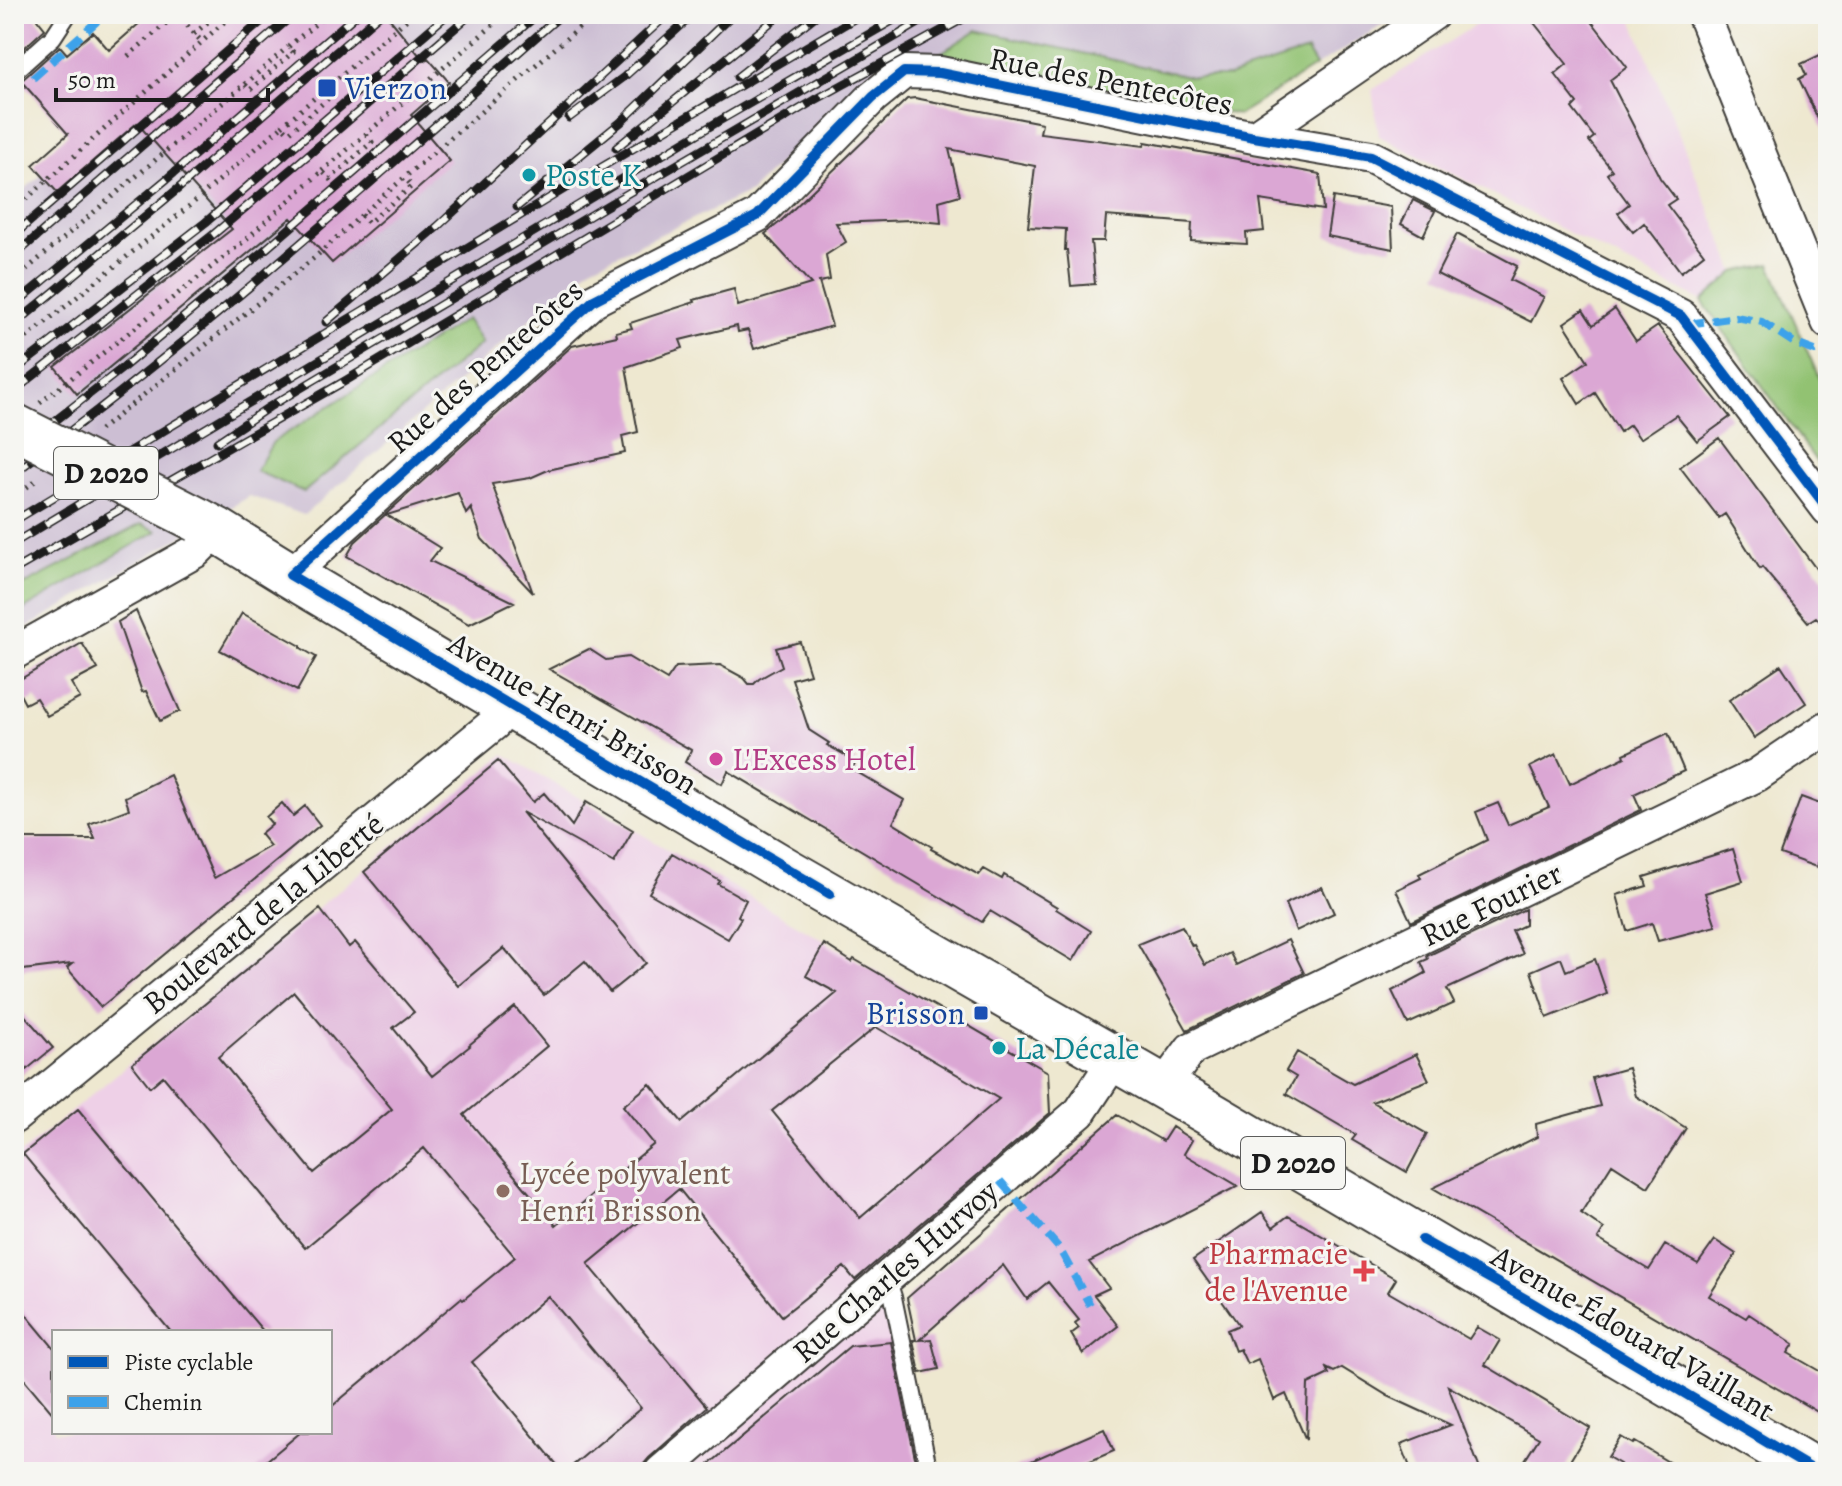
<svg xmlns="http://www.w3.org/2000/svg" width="1842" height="1486" viewBox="0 0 1842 1486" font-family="Alegreya,serif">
<rect width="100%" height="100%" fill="#f6f6f2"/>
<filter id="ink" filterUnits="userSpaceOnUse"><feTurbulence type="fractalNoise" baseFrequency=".0125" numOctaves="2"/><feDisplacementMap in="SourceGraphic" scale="16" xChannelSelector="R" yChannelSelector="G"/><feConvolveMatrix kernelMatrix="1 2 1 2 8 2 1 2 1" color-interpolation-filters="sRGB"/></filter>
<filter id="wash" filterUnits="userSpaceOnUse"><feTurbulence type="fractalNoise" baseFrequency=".006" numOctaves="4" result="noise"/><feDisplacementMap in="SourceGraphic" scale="32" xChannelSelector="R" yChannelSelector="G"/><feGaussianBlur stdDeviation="1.8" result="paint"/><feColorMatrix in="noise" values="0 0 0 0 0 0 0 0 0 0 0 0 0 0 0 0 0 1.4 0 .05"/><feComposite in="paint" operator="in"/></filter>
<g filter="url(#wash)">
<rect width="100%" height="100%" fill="#eee8d0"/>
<!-- built -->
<path fill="#eed0e7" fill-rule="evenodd" d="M1493,14H1630L1735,272L1702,301L1379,136L1372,90Z
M504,754L1048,1071L1051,1119L881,1263L928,1472H14V1159ZM54,1332H330V1432H54Z"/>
<!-- railway -->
<path fill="#ccbed3" d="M236,14H1400L1238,115L896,48L750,192L591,267L304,515L250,496L14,635V198Z"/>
<!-- green -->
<path fill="#92c272" stroke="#576f47" stroke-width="2" d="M977,30L1192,77H1228L1307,51L1316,66L1238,115L936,56Z
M1770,264L1828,399V478L1702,301L1735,272Z
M466,319L482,343L304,492L256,471L273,442Z
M141,524L157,531L14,615V590Z"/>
<g id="blocks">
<!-- building -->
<path fill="#dba7d4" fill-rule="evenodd" d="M14,14H33L45,29L14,57Z
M150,14H386L424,61L428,58L449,82L411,115L450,161L332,263L291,218L77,394L55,367L232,229L137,123L57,192L33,165L68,134L21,81L60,46L67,54L93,32L109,50Z
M1527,14H1586L1627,67L1610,80L1660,178L1676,199L1667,205L1704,254L1681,272L1644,223L1633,232L1618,213L1629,204L1607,174L1612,170L1589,141L1594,137L1572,108L1577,103L1555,74L1567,64Z
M1822,54L1828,66V140L1799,79L1806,75L1801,64Z
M915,98L1042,123L1040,133L1144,146L1145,142L1320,174L1323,210L1260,200L1264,231L1246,233L1247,244L1191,241L1192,223L1106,216L1104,241H1091L1095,284L1071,286L1067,250H1065L1066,229L1028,227L1035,166L949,149L960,195L939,201L941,223L910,220L836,223L846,242L826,255L830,280L819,282L832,326L754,349L748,330L738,332L737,326L680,340L683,348L626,367L638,432L622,436L625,453L548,470L530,478L492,484L533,593L482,539L471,508L466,514L458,493L387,515L440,548L430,561L514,602L469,624L347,556L355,542L572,346L617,336L616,332L632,328L630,323L695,302L694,300L734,289L738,306L811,284L765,234L780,222L907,99Z
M1333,197L1391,207L1393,249L1327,236Z
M1413,200L1435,211L1423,236L1401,224Z
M1457,234L1517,266L1510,280L1544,297L1531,322L1437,274Z
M1615,309L1636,341L1658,326L1730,417L1697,441L1676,415L1640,439L1630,425L1620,432L1595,393L1579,404L1563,378L1588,361L1564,323L1583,310L1593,325Z
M1719,438L1828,585V632L1816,617L1808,622L1762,567L1760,569L1725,514L1719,518L1680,467Z
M136,611L180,711L160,721L146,691L142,692L118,622Z
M242,613L301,646V648L316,657L297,691L220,650Z
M800,642L810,674L792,679L809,730L829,743L827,745L856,761L852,769L904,800L893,823L932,847L931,849L979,875L984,869L1002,879L1004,875L1057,907L1056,909L1091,931L1073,961L990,911L982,922L728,771L722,784L685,762L691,750L549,669L589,649L606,660L628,657L667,680L676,667L720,665L744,678L749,684H754L759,679L782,666L776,648Z
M82,643L98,669L71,683L80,698L47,716L36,698L25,704L14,683Z
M1781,665L1806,703L1754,738L1729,700Z
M1668,733L1684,771L1634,794L1641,810L1411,922L1396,890L1421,878L1419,874L1487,840L1476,812L1498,803L1508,825L1549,807L1530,767L1556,754L1570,784L1625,757L1624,754Z
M498,761L533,802L544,793L572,826L586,802L633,830L614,863L522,812L646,963L610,992L585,961L544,995L504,948L458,986L364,872Z
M170,775L214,878L270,846L260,834L272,824L266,817L282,803L293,816L305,806L320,825L101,1007L67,968L72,964L14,971V839H95L89,824L129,809L125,797Z
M1801,797L1828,807V836L1816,867L1780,854Z
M1733,849L1743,881L1705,893L1716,926L1658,941L1652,923L1627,931L1617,895L1647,886L1644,877Z
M672,853L720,881L718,884L746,900L738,916L741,918L728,939L649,893Z
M1322,887L1334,913L1296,931L1285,904Z
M320,909L349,947L355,942L414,1012L393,1028L432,1076L470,1046L469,1045L515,1007L547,1046L464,1115L556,1225L654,1144L623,1106L650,1084L682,1122L837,993L806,976L824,944L852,962L854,959L1048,1072L1050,1113L855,1280L844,1267L782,1316L679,1189L588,1264L707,1407L649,1458L643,1465L642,1472H565L641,1408L548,1296L472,1362L563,1472H253L301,1432H330V1408L461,1298L463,1300L515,1257L424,1148L305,1248L163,1076L150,1087L132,1064ZM294,992L392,1109L314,1173L218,1057ZM876,1027L999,1099L860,1218L772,1111Z
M1525,909V925L1512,931L1523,954L1447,989L1454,1003L1408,1024L1392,991L1426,973L1421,962L1428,959L1427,956Z
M1182,926L1192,946L1194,945L1205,965L1230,953L1236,965L1288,940L1304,973L1187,1030L1138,944Z
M1561,958L1566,971L1595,959L1607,994L1547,1018L1531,971Z
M14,1003L53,1048L14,1080Z
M1297,1052L1353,1084L1416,1054L1429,1080L1372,1102L1427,1134L1407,1172L1352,1140L1356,1135L1286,1094L1296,1077L1286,1071Z
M1628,1068L1636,1096L1686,1128L1648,1187L1612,1164L1581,1213L1604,1229L1598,1239L1649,1270L1665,1245L1698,1264L1715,1240L1736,1254L1709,1296L1746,1318L1749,1314L1794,1344L1788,1353L1828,1376V1418L1433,1188L1537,1137L1536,1124L1600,1106L1592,1078Z
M78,1109L236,1299L264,1332H171L23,1154Z
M1117,1115L1163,1141L1172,1127L1192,1140L1184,1154L1238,1186L1089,1262L1109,1288L1094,1295L1118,1326L1083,1354L1071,1334L1079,1328L1075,1323L1079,1320L1048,1282L1027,1299L1003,1265L919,1340L931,1339L939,1369L920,1373L913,1340H916L907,1298Z
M1262,1212L1273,1227L1288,1216L1396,1279L1388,1292L1469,1339L1477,1327L1500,1340L1485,1365L1590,1428L1563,1472H1545L1525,1460L1539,1438L1448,1386L1481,1472H1412L1401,1444L1451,1425L1388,1396L1342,1368L1334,1372L1326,1368L1329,1374L1308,1384L1306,1440L1286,1394L1274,1400L1258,1359L1247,1364L1240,1349L1235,1351L1227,1330L1239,1325L1193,1260Z
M14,1300L54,1348V1415L14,1367Z
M891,1342L918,1472H700L850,1346Z
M1104,1429L1114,1451L1088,1462L1065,1472H1006Z
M1621,1437L1633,1444L1635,1442L1685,1472H1615L1620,1464L1608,1457Z"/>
</g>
</g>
<g filter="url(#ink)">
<use href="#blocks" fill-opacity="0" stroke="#3c3b37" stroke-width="2"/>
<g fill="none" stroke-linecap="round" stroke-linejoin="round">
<!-- service casing -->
<g stroke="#3c3b37" stroke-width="20">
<path id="service" d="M14,72L53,37L68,14
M887,1278L893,1297L929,1472"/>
</g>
<!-- minor casing -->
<g stroke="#3c3b37" stroke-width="36">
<path id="minor" d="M1703,14L1828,322
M1254,137L1433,14
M290,575L594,300L757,216L873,97L904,72L940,73L1254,137L1371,157L1681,316L1828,509
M14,653L196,551L217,530
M1163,1087L1191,1049L1757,775L1828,727
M14,1117L495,723L508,704
M661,1472L1080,1112L1115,1059"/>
</g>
<!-- primary casing -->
<g stroke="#3c3b37" stroke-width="48">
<path id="primary" d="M198,520L217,530L290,575L784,869L1214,1116L1817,1472"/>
</g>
<!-- path -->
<path stroke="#3c3b37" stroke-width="5" stroke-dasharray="2 6" stroke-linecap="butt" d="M194,34L217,14
M128,56L177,14L202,42
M245,84L288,47
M282,126L326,88
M322,171L366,134
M14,210L233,14
M361,215L368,223L412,186L405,178
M14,280L245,84L250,90L293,52L288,47L327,14
M14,348L193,203L282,126L289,133L332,95L326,88L413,14
M40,403L243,242L322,171L330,179L372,142L366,134L506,14
M100,430L314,258L383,196L595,14
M14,497L39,478"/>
<!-- service -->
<use href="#service" stroke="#fff" stroke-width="16"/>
<!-- minor -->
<use href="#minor" stroke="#fff" stroke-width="32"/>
<!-- primary -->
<use href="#primary" stroke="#fff" stroke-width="44"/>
<!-- rail casing -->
<g stroke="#1c1c1c" stroke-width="9">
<path id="rail" d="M737,77L818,14
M569,118L624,77L694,14
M616,148L781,14
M517,207L621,122L733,14
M14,235L270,14
M14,256L294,14
M14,305L168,178L357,14
M326,322L437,227L668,14
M14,325L179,188L380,14
M14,371L206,222L448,14
M14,391L214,234L327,139L471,14
M217,442L269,407L601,209L934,14
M14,453L120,370L267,248L538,14
M14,473C206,333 383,171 562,14
M14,521L561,191L862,14
M14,543L719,121L904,14
M14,570L345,381L815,100L972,14"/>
</g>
<!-- rail -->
<use href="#rail" stroke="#f6f6f2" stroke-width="6" stroke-dasharray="18" stroke-linecap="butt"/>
<!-- primary-bridge casing -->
<g stroke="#3c3b37" stroke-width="48" stroke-linecap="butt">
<path id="primary-bridge" d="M14,426L198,520"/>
</g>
<!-- primary-bridge -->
<use href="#primary-bridge" stroke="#fff" stroke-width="44"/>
<!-- quiet -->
<path stroke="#3da2ea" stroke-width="8" stroke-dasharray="16 8" stroke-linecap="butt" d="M33,78L96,22V14
M1688,324L1736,317L1762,322L1796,344L1815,351L1828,347
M1000,1181L1059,1248L1090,1305"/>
<!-- cycleway casing -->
<g stroke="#f6f6f2" stroke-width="15">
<path id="cycleway" d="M830,894L290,575L594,300L757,216L873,97L904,72L940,73L1254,137L1371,157L1681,316L1828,509
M1422,1240L1531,1302L1817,1472"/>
</g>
<!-- cycleway -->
<use href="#cycleway" stroke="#0057b8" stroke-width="10"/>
</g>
</g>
<!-- markers -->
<g fill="#1a4fb4" stroke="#f6f6f2" stroke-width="3">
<rect x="317" y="78" width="20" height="20" rx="4"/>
<rect x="973" y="1005" width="16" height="16" rx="4"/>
</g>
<g fill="#0f9aa8" stroke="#f6f6f2" stroke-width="3">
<circle cx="529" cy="175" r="8"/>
<circle cx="999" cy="1048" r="8"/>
</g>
<circle fill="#d1479c" stroke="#f6f6f2" stroke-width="3" cx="716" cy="759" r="8"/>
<circle fill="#8d6e63" stroke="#f6f6f2" stroke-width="3" cx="503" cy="1191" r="8"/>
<path fill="#e0444e" stroke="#f6f6f2" stroke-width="3" d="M1360 1259h8v8h8v8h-8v8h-8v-8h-8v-8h8z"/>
<g text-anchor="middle" stroke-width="6" stroke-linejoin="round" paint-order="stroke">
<!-- shield labels -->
<g fill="#f6f6f2" stroke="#5d5d5c" stroke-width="2">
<rect x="54" y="447" width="104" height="52" rx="6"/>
<rect x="1241" y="1137" width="104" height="52" rx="6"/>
</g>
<g font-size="30" font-weight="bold" fill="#1c1c1c">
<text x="106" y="483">D 2020</text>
<text x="1293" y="1173">D 2020</text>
</g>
<!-- street labels -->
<g font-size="32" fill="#1c1c1c" stroke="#f6f6f2">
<text transform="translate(1111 81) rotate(11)" y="11">Rue des Pentecôtes</text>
<text transform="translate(485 366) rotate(-41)" y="11">Rue des Pentecôtes</text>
<text transform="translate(573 713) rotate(31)" y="11">Avenue Henri Brisson</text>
<text transform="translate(1491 904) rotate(-26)" y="11">Rue Fourier</text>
<text transform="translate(263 913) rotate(-39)" y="11">Boulevard de la Liberté</text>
<text transform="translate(895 1271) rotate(-41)" y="11">Rue Charles Hurvoy</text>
<text transform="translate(1633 1333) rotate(30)" y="11">Avenue Édouard Vaillant</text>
</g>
<!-- transit labels -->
<g font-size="32" fill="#164399" stroke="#f6f6f2" text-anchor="start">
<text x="345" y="99">Vierzon</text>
<text x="965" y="1024" text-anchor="end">Brisson</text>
</g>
<!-- culture labels -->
<g font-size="32" fill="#0d838f" stroke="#f6f6f2" text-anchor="start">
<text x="545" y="186">Poste K</text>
<text x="1015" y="1059">La Décale</text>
</g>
<!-- hotel labels -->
<g font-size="32" fill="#b23c85" stroke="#f6f6f2" text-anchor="start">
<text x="732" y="770">L'Excess Hotel</text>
</g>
<!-- education labels -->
<g font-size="32" fill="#785e54" stroke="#f6f6f2" text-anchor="start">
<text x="519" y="1184">Lycée polyvalent<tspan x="519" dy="37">Henri Brisson</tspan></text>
</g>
<!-- health labels -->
<g font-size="32" fill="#be3a42" stroke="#f6f6f2" text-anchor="end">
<text x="1348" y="1264">Pharmacie<tspan x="1348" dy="37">de l'Avenue</tspan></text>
</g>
</g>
<!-- margin -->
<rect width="1842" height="1486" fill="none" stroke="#f6f6f2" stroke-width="48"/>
<!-- legend -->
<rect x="52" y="1330" width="280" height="104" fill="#f6f6f2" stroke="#9f9f9c" stroke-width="2"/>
<rect x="68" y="1356" width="40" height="12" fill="#0057b8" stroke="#9f9f9c" stroke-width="2"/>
<text x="124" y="1370" font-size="24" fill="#1c1c1c">Piste cyclable</text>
<rect x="68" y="1396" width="40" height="12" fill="#3da2ea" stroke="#9f9f9c" stroke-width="2"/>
<text x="124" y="1410" font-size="24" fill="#1c1c1c">Chemin</text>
<!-- scale -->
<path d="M56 88v12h212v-12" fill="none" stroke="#1c1c1c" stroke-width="4"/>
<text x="68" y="88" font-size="24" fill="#1c1c1c" stroke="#f6f6f2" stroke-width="6" paint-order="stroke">50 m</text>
</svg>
